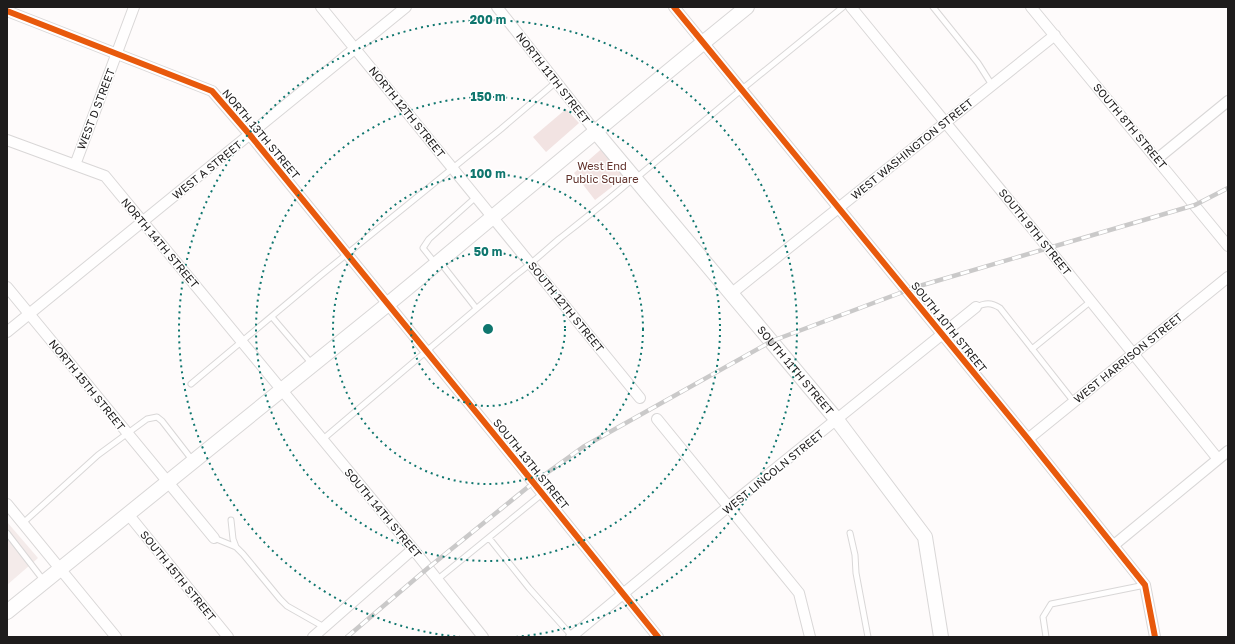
<svg xmlns="http://www.w3.org/2000/svg" width="1235" height="644" viewBox="0 0 1235 644" font-family="'Golos Text',sans-serif">
<rect width="100%" height="100%" fill="#fefbfb"/>
<!-- built -->
<path fill="#f4ebea" d="M7,522L38,558L7,585Z"/>
<!-- green -->
<path fill="#f2e3e2" d="M566,109L579,123L546,152L533,137Z
M606,145L626,176L595,200L574,173Z"/>
<g fill="none" stroke-linecap="round" stroke-linejoin="round">
<!-- lane casing -->
<g stroke="#d9d7d7" stroke-width="7">
<path id="lane" d="M933,7L978,63L992,85
M440,262L476,308
M435,263L423,248L429,239L476,197
M976,307C985,303 991,302 1000,308L1074,402
M272,317L312,364
M1032,349L1091,301
M191,384L321,275L501,129L556,82
M322,440L516,275C531,264 545,251 559,239C583,220 606,202 629,182L635,179L741,90L843,7
M231,520L233,539L236,547
M23,523L98,455L147,419L157,417L162,421L193,461
M7,533L44,581
M850,533L855,555L856,573L868,637
M214,538L236,547L243,554L280,599L287,606L324,627
M489,538L529,588L572,636
M438,579L542,494
M1046,637L1043,617L1051,604L1145,585"/>
</g>
<!-- street casing -->
<g stroke="#d9d7d7" stroke-width="12">
<path id="street" d="M321,7L640,398
M497,7L595,131
M674,7L1028,439L1145,585L1155,637
M851,7L1048,248L1218,459
M1031,7L1228,246
M7,11L212,91L250,135L520,466L658,637
M7,140L105,176L413,549L483,637
M1157,159L1228,101
M75,165L134,7
M7,287L214,538
M732,293L1055,35
M7,332L406,7
M657,419L799,593L810,637
M1028,439L1228,277
M7,504L116,637
M128,514L228,637
M1114,545L1228,451
M313,637L413,549
M571,637L729,506L976,307"/>
</g>
<!-- secondary casing -->
<g stroke="#d9d7d7" stroke-width="16">
<g id="secondary">
<path id="s1" d="M595,131L837,420L925,537L941,637"/>
<path d="M7,612C134,509 261,407 388,304C508,205 626,105 747,7"/>
</g>
</g>
<!-- lane -->
<use href="#lane" stroke="#fffefe" stroke-width="5"/>
<!-- street -->
<use href="#street" stroke="#fffefe" stroke-width="10"/>
<!-- secondary -->
<use href="#secondary" stroke="#fffefe" stroke-width="14"/>
<!-- rail casing -->
<g stroke="#cac9c9" stroke-width="4.5">
<path id="rail" d="M347,637L428,568L533,483L583,447L772,341L916,287L1195,205L1228,188"/>
</g>
<!-- rail -->
<use href="#rail" stroke="#fff" stroke-width="3" stroke-dasharray="9" stroke-linecap="butt"/>
<!-- cycleway casing -->
<g stroke="#fff" stroke-width="8">
<path id="cycleway" d="M674,7L1028,439L1145,585L1155,637
M7,11L212,91L250,135L520,466L658,637"/>
</g>
<!-- cycleway -->
<use href="#cycleway" stroke="#e8590c" stroke-width="6"/>
</g>
<!-- distance rings -->
<g fill="none" stroke="#0f766e" stroke-width="2" stroke-dasharray="2 4">
<circle cx="488" cy="329" r="77"/>
<circle cx="488" cy="329" r="155"/>
<circle cx="488" cy="329" r="232"/>
<path d="M461 637A309 309 0 1 1 515 637"/>
</g>
<g text-anchor="middle" stroke-width="3" stroke-linejoin="round" paint-order="stroke">
<!-- street labels -->
<g font-size="11" fill="#1e1c1c" stroke="#fff">
<text transform="translate(553 78) rotate(52)" y="4">NORTH 11TH STREET</text>
<text transform="translate(96 109) rotate(-69)" y="4">WEST D STREET</text>
<text transform="translate(407 112) rotate(51)" y="4">NORTH 12TH STREET</text>
<text transform="translate(1130 126) rotate(50)" y="4">SOUTH 8TH STREET</text>
<text transform="translate(261 134) rotate(50)" y="4">NORTH 13TH STREET</text>
<text transform="translate(912 149) rotate(-39)" y="4">WEST WASHINGTON STREET</text>
<text transform="translate(207 170) rotate(-39)" y="4">WEST A STREET</text>
<text transform="translate(1035 232) rotate(51)" y="4">SOUTH 9TH STREET</text>
<text transform="translate(160 243) rotate(50)" y="4">NORTH 14TH STREET</text>
<text transform="translate(566 307) rotate(51)" y="4">SOUTH 12TH STREET</text>
<text transform="translate(949 327) rotate(51)" y="4">SOUTH 10TH STREET</text>
<text transform="translate(1128 358) rotate(-39)" y="4">WEST HARRISON STREET</text>
<text dy="4" stroke="none"><textPath href="#s1" startOffset="312">SOUTH 11TH STREET</textPath></text>
<text transform="translate(87 385) rotate(51)" y="4">NORTH 15TH STREET</text>
<text transform="translate(531 464) rotate(51)" y="4">SOUTH 13TH STREET</text>
<text transform="translate(773 472) rotate(-39)" y="4">WEST LINCOLN STREET</text>
<text transform="translate(383 513) rotate(50)" y="4">SOUTH 14TH STREET</text>
<text transform="translate(178 576) rotate(51)" y="4">SOUTH 15TH STREET</text>
</g>
<!-- park labels -->
<g font-size="11" fill="#61312b" stroke="#fff">
<text x="602" y="170">West End<tspan x="602" dy="13">Public Square</tspan></text>
</g>
</g>
<circle cx="488" cy="329" r="6" fill="#0f766e" stroke="#fff" stroke-width="2"/>
<g font-size="12" text-anchor="middle" font-weight="bold" fill="#0f766e" stroke="#fff" stroke-width="3" stroke-linejoin="round" paint-order="stroke">
<text x="488" y="24">200 m</text>
<text x="488" y="101">150 m</text>
<text x="488" y="178">100 m</text>
<text x="488" y="256">50 m</text>
</g>
<!-- border -->
<rect width="1235" height="644" fill="none" stroke="#1e1c1c" stroke-width="16"/>
</svg>
